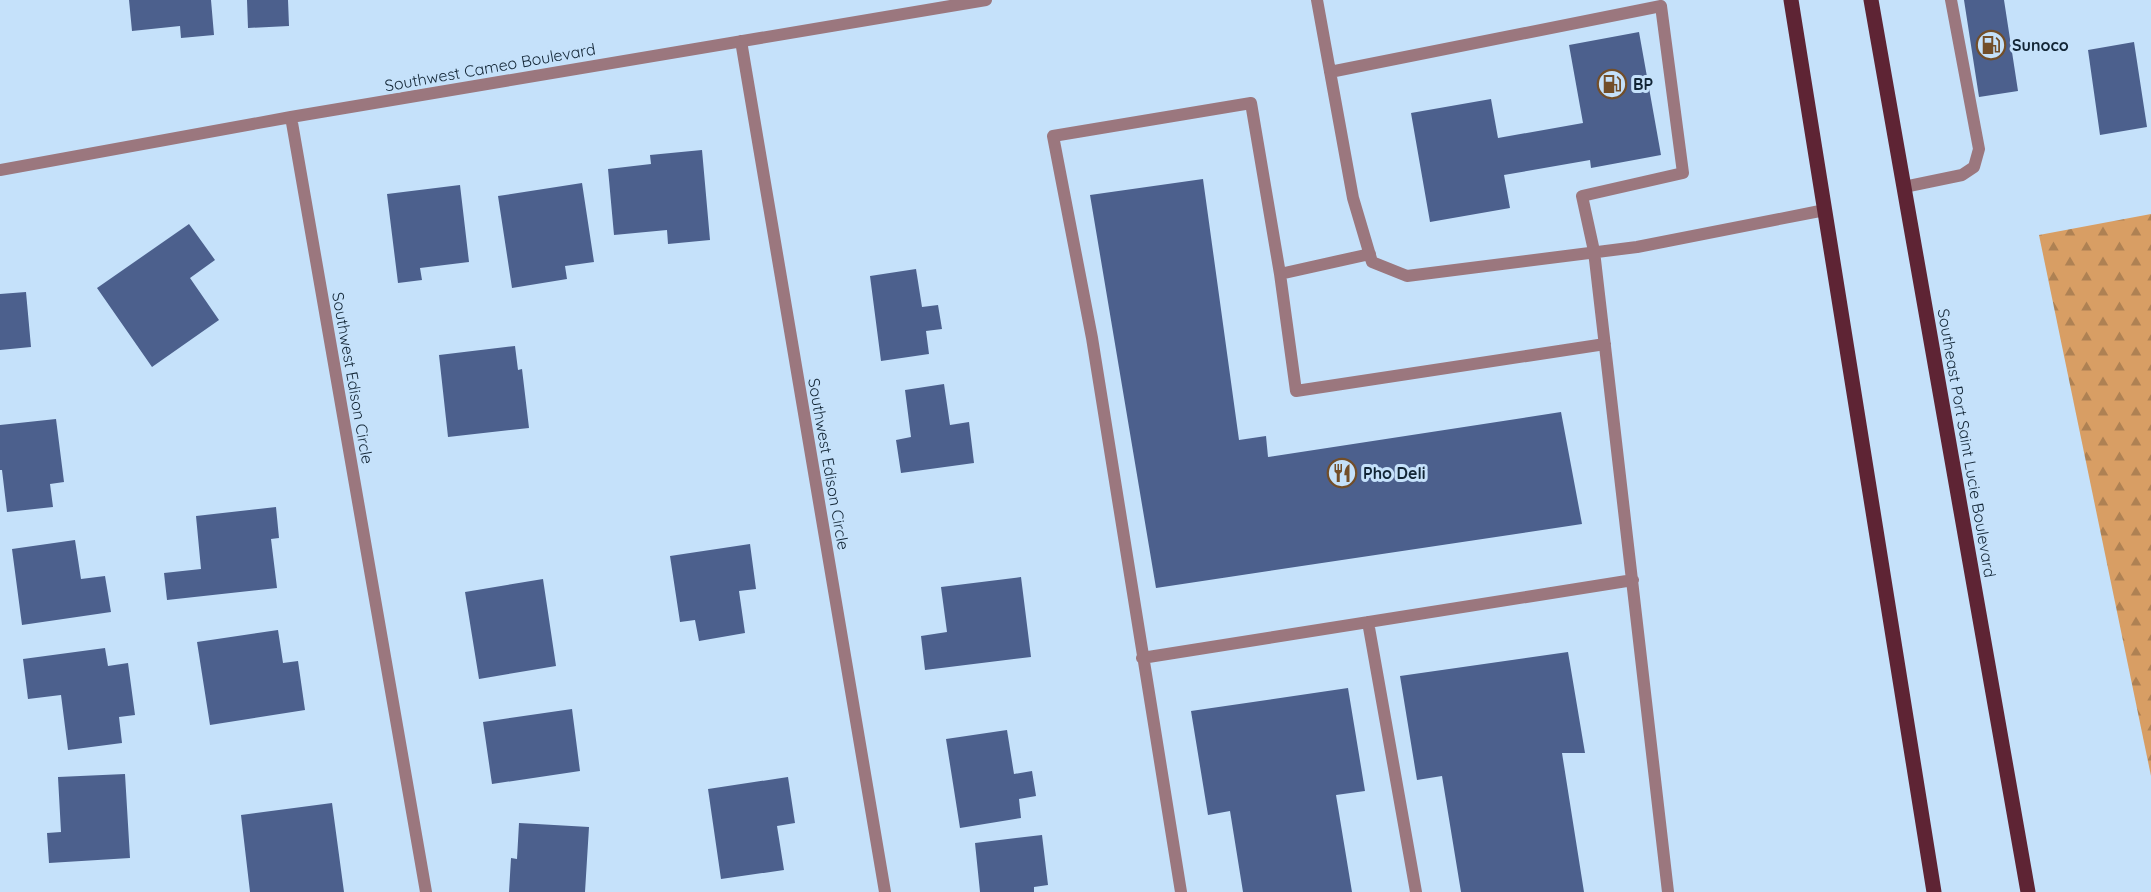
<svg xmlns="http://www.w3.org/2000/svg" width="2151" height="892" viewBox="0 0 2151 892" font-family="Quicksand,sans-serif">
<defs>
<pattern id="forest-firs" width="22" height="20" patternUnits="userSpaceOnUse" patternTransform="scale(1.5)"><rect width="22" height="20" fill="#d89e64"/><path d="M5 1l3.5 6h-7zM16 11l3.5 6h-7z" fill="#ae8153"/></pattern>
</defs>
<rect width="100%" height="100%" fill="#c5e1fa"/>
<!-- forest -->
<path fill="url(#forest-firs)" d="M2151,214V776L2039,235Z"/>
<!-- building -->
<path fill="#4c608d" d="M129,0H211L214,35L181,38L180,26L132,31Z
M247,0H288L289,26L248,28Z
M1964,0H2004L2018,91L1979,97Z
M1639,32L1661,155L1591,168L1590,160L1504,175L1510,208L1430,222L1411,113L1491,99L1498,138L1583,123L1569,45Z
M2134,42L2147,127L2100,135L2088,50Z
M702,150L710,240L668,244L667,230L614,235L608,169L651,164L650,155Z
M1203,179L1239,440L1266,436L1268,457L1561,412L1582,524L1156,588L1090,195Z
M582,183L594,262L565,266L567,279L512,288L498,196Z
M460,185L469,262L420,268L422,280L398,283L387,194Z
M189,224L215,260L190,278L219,320L152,367L97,288Z
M916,269L922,307L938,305L942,329L926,331L929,354L881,361L870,276Z
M26,292L31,347L0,350V294Z
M515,346L518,370L522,369L529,428L448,437L439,355Z
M944,384L950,425L969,422L974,463L901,473L896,440L911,437L905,390Z
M56,419L64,482L50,484L53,507L7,512L2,470H0V425Z
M276,507L279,538L271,539L277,588L167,600L164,573L201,569L196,516Z
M75,540L81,579L105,576L111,612L22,625L12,549Z
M750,544L756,589L739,591L745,633L699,641L695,620L680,622L670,556Z
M1021,577L1031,657L925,670L921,636L947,632L941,587Z
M543,579L556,666L479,679L465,592Z
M278,630L283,663L298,661L305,710L210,725L197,642Z
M105,648L108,666L128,663L135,715L119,717L122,743L68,750L61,695L28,699L23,659Z
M1568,652L1585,753H1562L1584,892H1461L1442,776L1417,780L1400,676Z
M1348,688L1365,791L1336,795L1352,892H1243L1230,811L1208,815L1191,711Z
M572,709L580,771L492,784L483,722Z
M1007,730L1014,774L1032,771L1036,796L1019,799L1021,818L960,828L946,739Z
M125,774L130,858L49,863L47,833L61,832L58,777Z
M788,777L795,823L777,826L784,870L721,879L708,789Z
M332,803L344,892H250L241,815Z
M519,823L589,827L585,892H509L511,858L517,859Z
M1042,835L1048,885L1034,887V892H980L975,843Z"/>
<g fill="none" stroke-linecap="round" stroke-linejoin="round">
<!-- service -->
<path stroke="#9b777e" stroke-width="12" d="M1317,0L1353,198L1372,262L1407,276L1637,247L1825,210
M1330,72L1661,6L1683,173L1582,196L1594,251L1668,892
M1904,187L1962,175L1974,167L1979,149L1951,0
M1280,274L1370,254
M1368,622L1416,892
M1142,658L1633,580
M1181,892L1092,338L1053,136L1251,103L1280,274L1296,391L1605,344"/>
<!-- minor -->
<path stroke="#9b777e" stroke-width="12" d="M741,41L885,892
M291,117L426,892
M0,170L291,117L986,0"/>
<!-- primary -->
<path stroke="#5e2434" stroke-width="15" d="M1791,0L1934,892
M1871,0L2028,892"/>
</g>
<!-- icons -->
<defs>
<g id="fuel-ring" transform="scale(1.5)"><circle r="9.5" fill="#c5e1fa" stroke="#724e29" stroke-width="1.5"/><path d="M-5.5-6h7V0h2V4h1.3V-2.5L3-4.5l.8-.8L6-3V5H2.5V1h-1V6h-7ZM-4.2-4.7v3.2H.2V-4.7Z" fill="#724e29"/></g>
<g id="restaurant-ring" transform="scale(1.5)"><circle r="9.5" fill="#c5e1fa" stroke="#724e29" stroke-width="1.5"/><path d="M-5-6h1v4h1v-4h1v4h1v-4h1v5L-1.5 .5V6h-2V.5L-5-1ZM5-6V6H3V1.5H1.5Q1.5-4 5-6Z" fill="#724e29"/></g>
</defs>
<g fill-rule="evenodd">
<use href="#fuel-ring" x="1991" y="45"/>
<use href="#fuel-ring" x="1612" y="84"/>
<use href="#restaurant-ring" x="1342" y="473"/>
</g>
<g text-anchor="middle" stroke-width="6" stroke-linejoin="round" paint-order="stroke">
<!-- poi labels -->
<g font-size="16" font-weight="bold" fill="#122535" stroke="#c5e1fa" text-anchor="start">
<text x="2012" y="51">Sunoco</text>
<text x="1633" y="90">BP</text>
<text x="1363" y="479">Pho Deli</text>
</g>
<!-- street labels -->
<g font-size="16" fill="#122535" stroke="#c5e1fa">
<text transform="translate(490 67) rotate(-10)" y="6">Southwest Cameo Boulevard</text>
<text transform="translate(353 378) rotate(80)" y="6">Southwest Edison Circle</text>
<text transform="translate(1967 443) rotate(80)" y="6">Southeast Port Saint Lucie Boulevard</text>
<text transform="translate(829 464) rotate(80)" y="6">Southwest Edison Circle</text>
</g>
</g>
</svg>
